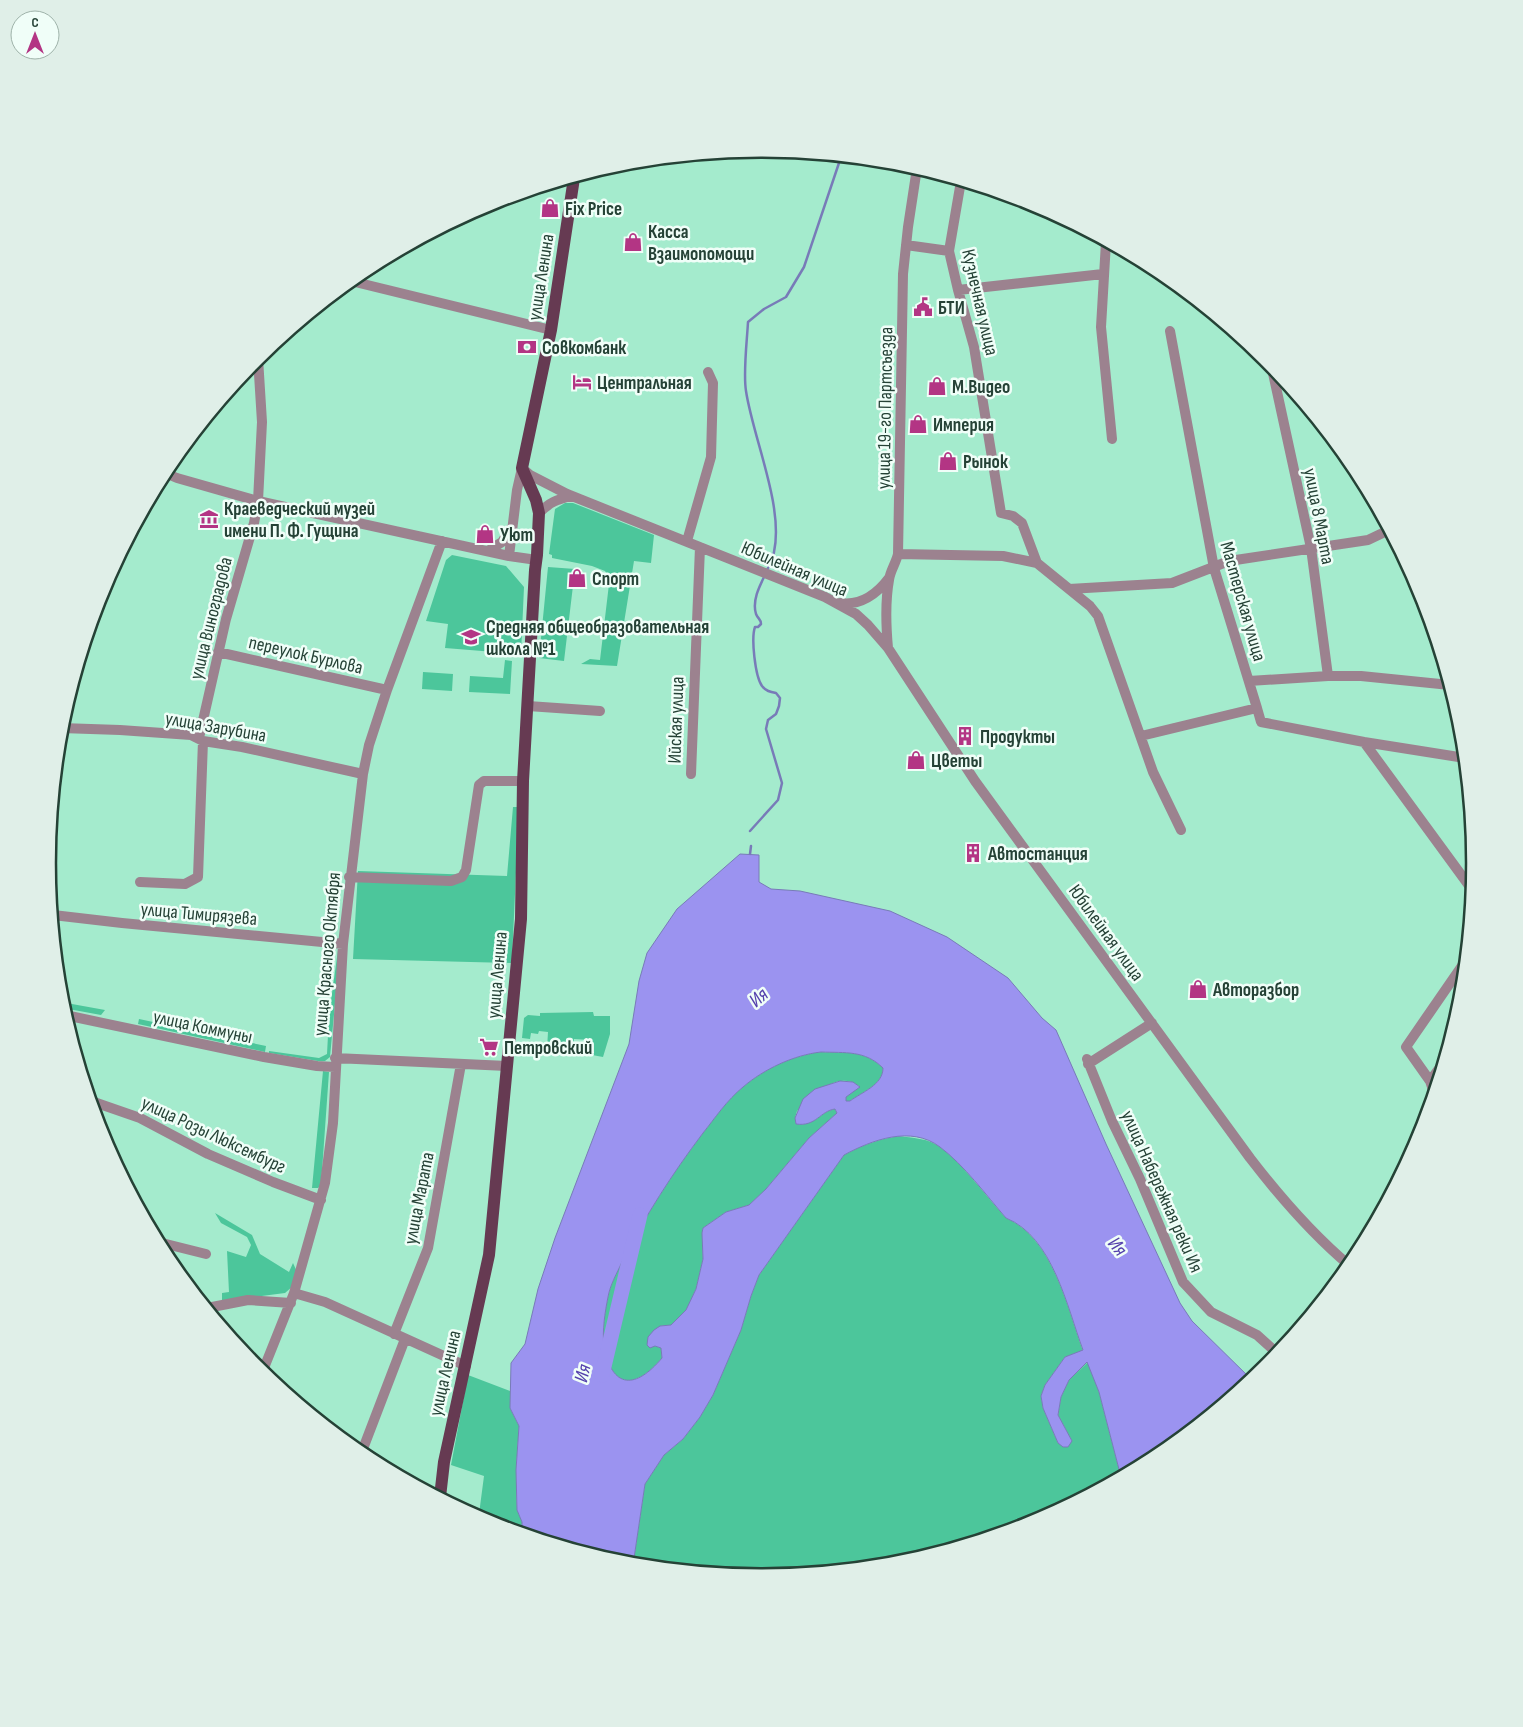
<svg xmlns="http://www.w3.org/2000/svg" width="1523" height="1727" viewBox="0 0 1523 1727" font-family="'Sofia Sans Condensed',sans-serif">
<rect width="100%" height="100%" fill="#a4ebcd"/>
<!-- green -->
<path fill="#4cc69b" d="M565,503H573L654,535L651,563L634,561L617,666L581,664L590,659L600,660L609,584L608,576L605,571L592,566L552,558V555L549,554L555,509Z
M452,555L506,566L524,587L521,654L445,648L448,624L426,621L446,560Z
M548,567L575,569L564,661L539,658Z
M505,660L512,661L510,694L469,692L470,676L503,678Z
M423,672L453,674L452,691L422,689Z
M513,807H519L512,959L511,963L353,959L358,871L507,876Z
M338,950H340L330,1057L325,1061H318L269,1053V1051L319,1058L327,1054L328,1035H325L326,1015H329Z
M61,1002L105,1010L101,1015L63,1008Z
M593,1012L594,1016H610V1034L603,1057L592,1055V1052L590,1051V1040L574,1039L572,1050L547,1049L548,1032L539,1031L538,1034L531,1033L530,1039L522,1038L524,1018L528,1015L540,1016V1013Z
M139,1019L266,1046L265,1052L138,1024Z
M821,1052C845,1053 865,1050 883,1068C883,1085 862,1092 850,1101H846V1097L859,1086C836,1069 814,1097 797,1111L795,1118L796,1124C816,1127 820,1111 835,1109L837,1113L809,1138L766,1189L749,1205L726,1212L703,1228L702,1233L703,1259L696,1289L686,1311L677,1321L671,1325L660,1326L655,1346L661,1348L662,1358C636,1389 612,1390 604,1346C602,1331 605,1312 608,1297C610,1285 617,1273 622,1262C645,1216 672,1174 703,1133C715,1118 727,1100 743,1087C764,1069 794,1055 821,1052Z
M323,1071L329,1072L321,1185L318,1188H312Z
M899,1136C912,1138 928,1138 940,1147C963,1164 986,1196 1006,1218C1053,1238 1067,1307 1083,1351L1065,1357L1045,1385L1041,1396L1043,1408L1058,1443L1072,1441L1058,1415L1061,1397L1069,1380L1088,1362L1099,1392L1121,1477L1034,1523L901,1564L761,1577L633,1565L645,1484L664,1455L683,1439L700,1417L713,1395L741,1330L751,1296L759,1275L844,1155C862,1145 879,1139 899,1136Z
M215,1213L252,1235L260,1254L289,1272L293,1263L298,1274L293,1286L285,1293L222,1301V1293L229,1292L227,1251L246,1257L251,1245L247,1237L221,1223Z
M468,1375L510,1391V1408L519,1426L516,1470L517,1510L522,1522V1533L496,1525V1515L479,1514L484,1476L451,1465Z"/>
<!-- water -->
<path fill="#9b93f0" stroke="#787bb8" fill-rule="evenodd" d="M740,854L759,855V882L771,889L800,891L890,911L947,937L1008,978L1042,1018L1056,1030L1106,1144L1180,1303L1192,1321L1252,1380L1158,1457L1121,1477L1099,1392L1087,1362L1069,1380L1061,1397L1058,1415L1072,1441L1068,1447H1063L1058,1443L1043,1408L1041,1396L1045,1385L1065,1357L1083,1350C1067,1307 1053,1237 1006,1218C986,1195 964,1165 940,1147C911,1125 872,1140 844,1155L759,1275L751,1296L741,1330L713,1395L700,1417L683,1439L664,1455L645,1484L633,1565L622,1564L522,1533V1522L517,1510L516,1470L519,1426L510,1408L511,1363L525,1344L538,1289L555,1238L629,1044L639,981L647,953L677,909ZM821,1052C845,1053 865,1050 883,1068C883,1085 862,1092 850,1101H846V1097L860,1087L853,1082L840,1081L815,1089L803,1099L795,1118L796,1124C816,1127 820,1111 835,1109L837,1113L809,1138L766,1189L749,1205L726,1212L703,1228L702,1233L703,1259L696,1289L686,1310L671,1325L660,1326L654,1330L648,1337L647,1345L650,1348L655,1346L661,1348L662,1358C636,1389 612,1390 604,1346C602,1331 605,1312 608,1297C610,1285 617,1273 622,1262C645,1216 672,1174 703,1133C715,1118 727,1100 743,1087C764,1069 794,1055 821,1052Z"/>
<g fill="none" stroke-linecap="round" stroke-linejoin="round">
<!-- stream -->
<path stroke="#787bb8" stroke-width="2.5" d="M767,570C770,564 773,559 774,552C784,506 753,438 746,391C743,373 747,341 748,322L764,309L786,297L804,267L841,157
M750,831L778,800L782,783L766,729L768,720L776,714L779,706L780,698L776,693C770,692 766,691 762,686C755,676 751,638 755,627H758L761,624C761,619 758,619 756,614C752,601 759,587 765,575
M750,854L751,846"/>
<!-- river -->
<path stroke="#9b93f0" stroke-width="15" d="M602,1375L640,1215"/>
<!-- minor -->
<path stroke="#9c828f" stroke-width="10" d="M961,181L949,251L958,290L974,347L1001,513L1013,516L1022,523L1037,563
M1106,242L1101,327L1112,439
M906,245L949,251
M351,281L551,330
M958,290L1103,274
M1170,331L1214,568L1257,708
M1271,364L1311,548L1328,676
M165,473L177,478L258,501L509,556L537,560
M539,513C550,502 556,500 571,496
M687,541L711,457L713,383L708,372
M488,551L502,542L510,529
M898,554L1003,556L1037,563L1090,606L1098,616L1153,772L1181,830
M509,556L517,490L522,468L530,475L567,494L825,597L856,614L868,625L888,648L975,781L1250,1158C1280,1197 1312,1234 1350,1266
M1069,589L1172,583L1229,561L1368,540L1389,530
M840,603C860,606 877,594 889,578
M888,648C886,626 885,602 889,580C890,571 896,563 898,554L903,274L908,227L917,168
M218,652L387,690
M1249,681L1328,676H1361L1450,685
M528,706L600,711
M61,728L120,730L191,735L203,741L242,747L363,774
M1141,736L1257,708L1261,722L1364,742L1473,891
M199,738L226,619L254,523L258,501L262,422L258,358
M1364,742L1465,758
M691,774L700,547
M349,877L451,881L462,877L466,870L479,785L484,781H523
M140,882L185,884L198,877L203,741
M53,915L122,923L343,944
M65,1015L264,1057L317,1066L335,1067
M335,1058L507,1066
M1087,1059L1112,1121L1140,1179L1183,1282L1211,1312L1257,1335L1278,1354
M1088,1064L1152,1023
M1430,1081L1444,1062
M1434,1093L1430,1081L1406,1047L1466,960
M91,1101L140,1118L208,1154L273,1182L321,1200
M158,1242L206,1254
M294,1293L325,1302L466,1366
M207,1308L248,1300L291,1303
M394,1334L428,1248L461,1064
M262,1373L294,1293L325,1183L333,1123L343,944L363,774L369,745L387,690L442,541
M361,1454L405,1339"/>
<!-- major -->
<path stroke="#663a52" stroke-width="12" d="M440,1497L444,1462L489,1255L521,919L523,781L535,570L537,555L539,513L536,500L522,468L551,330L574,178"/>
</g>
<!-- icons -->
<defs>
<g id="shop-bare" transform="scale(1.5)"><path d="M-5-2.5h2.3a2.7 3.5 0 0 1 5.4 0H5L5.5 6h-11ZM-1.5-2.5h3a1.5 2.3 0 0 0-3 0Z" fill="#b33584" stroke="#f0fef8" stroke-width="2.5" paint-order="stroke"/></g>
<g id="civic-bare" transform="scale(1.5)"><path d="M-.6-6.5H3V-4.5H.6V-3L4-1V1h2V6H-6V1h2V-1L-.6-3ZM-1.2 2.5V6h2.4V2.5Z" fill="#b33584" stroke="#f0fef8" stroke-width="2.5" paint-order="stroke"/></g>
<g id="bank-bare" transform="scale(1.5)"><path d="M-6-4H6V4H-6ZM0-2.3a2.3 2.3 0 1 0 0 4.6a2.3 2.3 0 1 0 0-4.6Z" fill="#b33584" stroke="#f0fef8" stroke-width="2.5" paint-order="stroke"/></g>
<g id="hotel-bare" transform="scale(1.5)"><path d="M-6-4.5h1.5V1H6V5H4.5V3h-9V5H-6ZM-4 0a1.8 1.8 0 1 1 3.6 0ZM.5 0V-2.5h3Q6-2.5 6 0Z" fill="#b33584" stroke="#f0fef8" stroke-width="2.5" paint-order="stroke"/></g>
<g id="museum-bare" transform="scale(1.5)"><path d="M0-6L6-3V-2H-6V-3ZM-5-1h2V3h-2ZM-1-1h2V3h-2ZM3-1h2V3H3ZM-6 4H6V6H-6Z" fill="#b33584" stroke="#f0fef8" stroke-width="2.5" paint-order="stroke"/></g>
<g id="school-bare" transform="scale(1.5)"><path d="M0-5L7-2L0 1L-7-2ZM-4 1L0 2.5L4 1V4Q0 6-4 4Z" fill="#b33584" stroke="#f0fef8" stroke-width="2.5" paint-order="stroke"/></g>
<g id="building-bare" transform="scale(1.5)"><path d="M-4-6H4V6H1V3H-1V6H-4ZM-2.5-4.3h1.7v1.8h-1.7ZM.8-4.3h1.7v1.8H.8ZM-2.5-1h1.7V.8h-1.7ZM.8-1h1.7V.8H.8Z" fill="#b33584" stroke="#f0fef8" stroke-width="2.5" paint-order="stroke"/></g>
<g id="supermarket-bare" transform="scale(1.5)"><path d="M-6-5.5h2.5l.6 2H6L4.5 2H-2.5L-4.4-4H-6ZM-1.5 3.2a1.3 1.3 0 1 0 .1 0ZM3 3.2a1.3 1.3 0 1 0 .1 0Z" fill="#b33584" stroke="#f0fef8" stroke-width="2.5" paint-order="stroke"/></g>
</defs>
<g fill-rule="evenodd">
<use href="#shop-bare" x="550" y="208"/>
<use href="#shop-bare" x="633" y="242"/>
<use href="#civic-bare" x="923" y="307"/>
<use href="#bank-bare" x="527" y="347"/>
<use href="#hotel-bare" x="582" y="382"/>
<use href="#shop-bare" x="937" y="386"/>
<use href="#shop-bare" x="918" y="424"/>
<use href="#shop-bare" x="948" y="461"/>
<use href="#museum-bare" x="209" y="519"/>
<use href="#shop-bare" x="485" y="534"/>
<use href="#shop-bare" x="577" y="578"/>
<use href="#school-bare" x="471" y="637"/>
<use href="#building-bare" x="965" y="736"/>
<use href="#shop-bare" x="916" y="760"/>
<use href="#building-bare" x="973" y="853"/>
<use href="#shop-bare" x="1198" y="989"/>
<use href="#supermarket-bare" x="489" y="1047"/>
</g>
<g text-anchor="middle" stroke-width="5" stroke-linejoin="round" paint-order="stroke">
<!-- poi labels -->
<g font-size="19" font-weight="bold" fill="#254236" stroke="#f0fef8" text-anchor="start">
<text x="565" y="215">Fix Price</text>
<text x="648" y="238">Касса<tspan x="648" dy="22">Взаимопомощи</tspan></text>
<text x="938" y="314">БТИ</text>
<text x="542" y="354">Совкомбанк</text>
<text x="597" y="389">Центральная</text>
<text x="952" y="393">М.Видео</text>
<text x="933" y="431">Империя</text>
<text x="963" y="468">Рынок</text>
<text x="224" y="515">Краеведческий музей<tspan x="224" dy="22">имени П. Ф. Гущина</tspan></text>
<text x="500" y="541">Уют</text>
<text x="592" y="585">Спорт</text>
<text x="486" y="633">Средняя общеобразовательная<tspan x="486" dy="22">школа №1</tspan></text>
<text x="980" y="743">Продукты</text>
<text x="931" y="767">Цветы</text>
<text x="988" y="860">Автостанция</text>
<text x="1213" y="996">Авторазбор</text>
<text x="504" y="1054">Петровский</text>
</g>
<!-- street labels -->
<g font-size="19" fill="#254236" stroke="#f0fef8">
<text transform="translate(540 277) rotate(-81)" y="7">улица Ленина</text>
<text transform="translate(981 302) rotate(77)" y="7">Кузнечная улица</text>
<text transform="translate(884 408) rotate(-89)" y="7">улица 19-го Партсъезда</text>
<text transform="translate(1320 516) rotate(79)" y="7">улица 8 Марта</text>
<text transform="translate(795 568) rotate(23)" y="7">Юбилейная улица</text>
<text transform="translate(1244 601) rotate(74)" y="7">Мастерская улица</text>
<text transform="translate(210 618) rotate(-76)" y="7">улица Виноградова</text>
<text transform="translate(306 654) rotate(13)" y="7">переулок Бурлова</text>
<text transform="translate(675 720) rotate(-88)" y="7">Ийская улица</text>
<text transform="translate(216 726) rotate(10)" y="7">улица Зарубина</text>
<text transform="translate(199 913) rotate(5)" y="7">улица Тимирязева</text>
<text transform="translate(1107 932) rotate(54)" y="7">Юбилейная улица</text>
<text transform="translate(326 954) rotate(-85)" y="7">улица Красного Октября</text>
<text transform="translate(496 975) rotate(-85)" y="7">улица Ленина</text>
<text transform="translate(203 1026) rotate(12)" y="7">улица Коммуны</text>
<text transform="translate(214 1134) rotate(25)" y="7">улица Розы Люксембург</text>
<text transform="translate(1163 1191) rotate(66)" y="7">улица Набережная реки Ия</text>
<text transform="translate(418 1198) rotate(-79)" y="7">улица Марата</text>
<text transform="translate(444 1373) rotate(-77)" y="7">улица Ленина</text>
</g>
<!-- water labels -->
<g font-size="20" font-style="italic" fill="#5441ac" stroke="#f0fef8">
<text transform="translate(758 997) rotate(-41)" y="7">Ия</text>
<text transform="translate(1118 1246) rotate(51)" y="7">Ия</text>
<text transform="translate(582 1373) rotate(-77)" y="7">Ия</text>
</g>
</g>
<!-- crop -->
<path d="M0 0H1523V1727H0ZM56 863a705 705 0 1 1 1410 0a705 705 0 1 1-1410 0Z" fill="#e0efe8" fill-rule="evenodd"/>
<path fill="none" stroke="#254236" stroke-width="2.5" d="M56 863a705 705 0 1 1 1410 0a705 705 0 1 1-1410 0Z"/>
<!-- north arrow -->
<g transform="translate(35 35)"><circle r="24" fill="#f0fef8" stroke="#9fb3aa"/>
<path d="M0-4L9 19L0 12L-9 19Z" fill="#b33584"/>
<text y="-8" font-size="14" font-weight="bold" text-anchor="middle" fill="#254236">С</text>
</g>
</svg>
